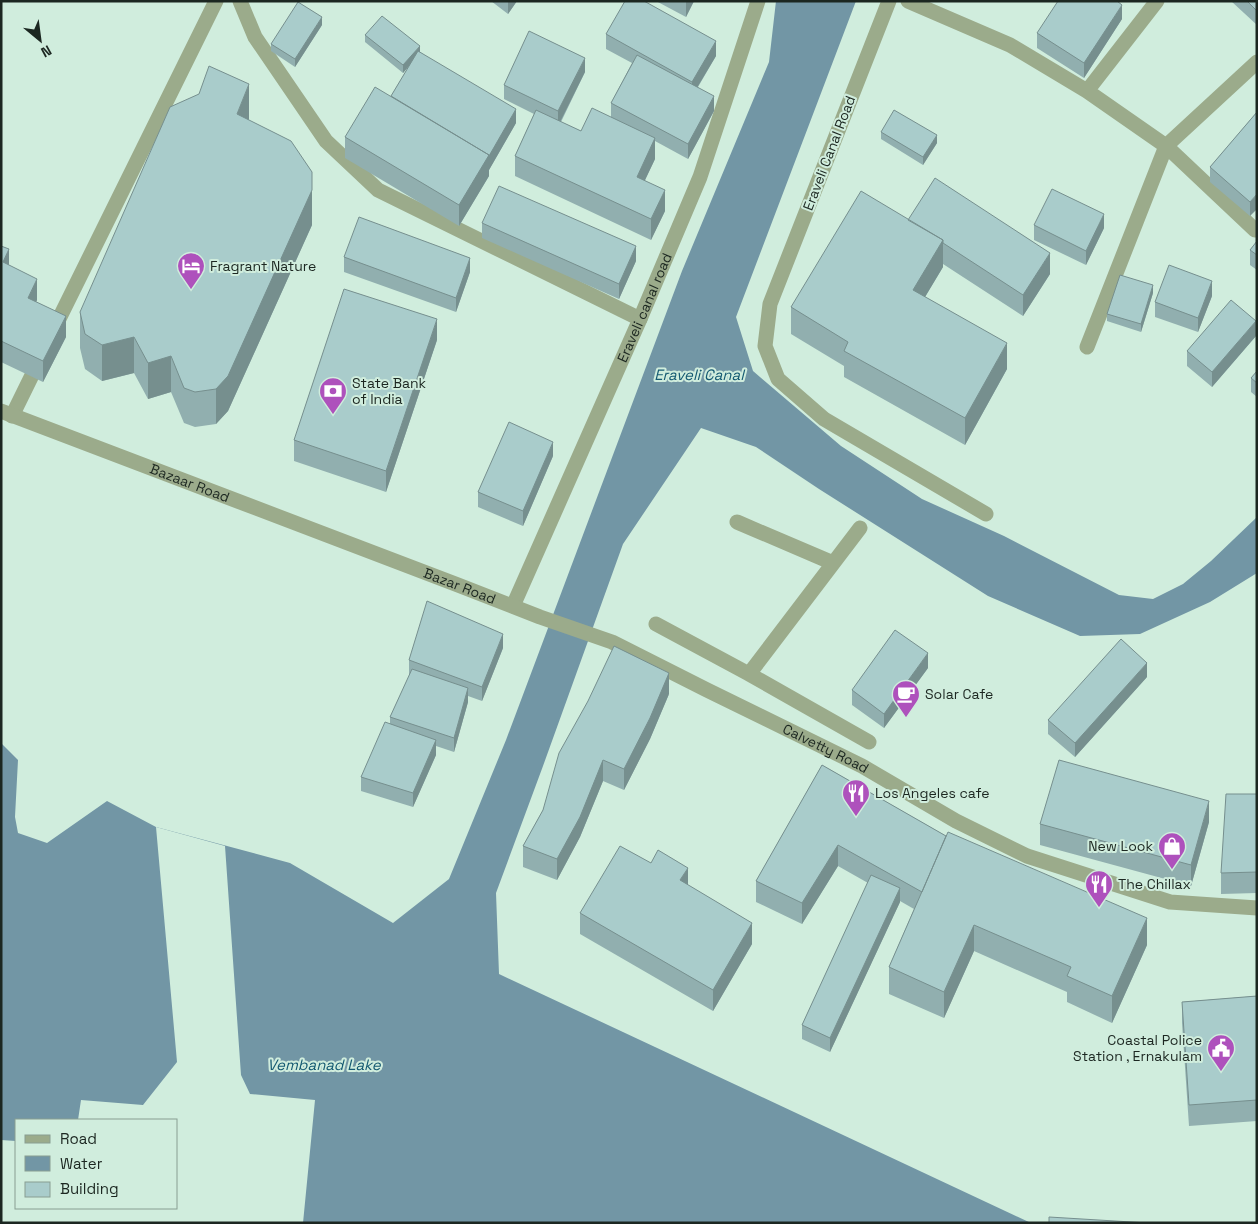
<svg xmlns="http://www.w3.org/2000/svg" width="1258" height="1224" font-family="'Space Grotesk',sans-serif">
<rect width="100%" height="100%" fill="#d0eddd"/>
<path fill="#7296a5" fill-rule="evenodd" d="M776,1H856L736,317L753,371L841,446L922,499L1004,536L1119,595L1153,599L1183,584L1211,561L1257,517V573L1210,602L1140,634L1080,636L988,596L819,489L756,447L701,428L623,544L543,766L496,893L499,974L1031,1223H1V743L18,760L15,817L18,833L47,843L107,801L156,827L290,863L393,923L449,879L506,740L682,271L769,62ZM16,1120H176V1208H16Z"/>
<path fill="#d0eddd" d="M156,827L225,846L241,1075L250,1094L315,1100L303,1223H1V1140L16,1141V1208H176V1120H78L81,1100L143,1105L177,1062Z"/>
<g fill="none" stroke-linecap="round" stroke-linejoin="round">
<path stroke="#9bab8b" stroke-width="15" d="M908,1L1010,45L1087,91L1166,146L1255,230
M1087,91L1157,1
M53,331L216,1
M1087,347L1166,146L1257,62
M12,416L40,359
M737,522L833,563
M860,528L749,674L869,742
M656,624L749,674"/>
<g stroke="#9bab8b" stroke-width="15">
<path d="M240,1L255,37L326,141L378,190L640,319"/>
<path d="M889,1L770,304L765,346L778,379L824,419L986,514"/>
<path id="s1" d="M513,606L640,319L700,177L758,1"/>
</g>
<path stroke="#9bab8b" stroke-width="15" id="s2" d="M1,411L458,585L540,617L612,642L707,690L862,766L956,821L1027,856L1170,902L1257,908"/>
</g>
<path fill="#91afaf" d="M491,1H517L508,14Z
M656,1H694L686,17Z
M1231,1H1257V25Z
M1122,19L1084,78L1037,48V33Z
M322,25L295,67L271,51V44Z
M606,34L716,56L698,87L714,111L688,159L655,141V159L645,180L665,211L651,240L515,176V156L534,114L504,99V85L585,72L561,122L581,131L611,117V103L632,63L606,49Z
M365,35L420,52L516,123L489,170V176L459,226L345,158V137L391,96L409,66L403,73L365,42Z
M1257,112L1250,216L1210,182V167Z
M249,119V120L312,225L228,411L216,424L195,427L184,423L171,392L148,399L134,373L102,381L85,369L80,348V312Z
M881,132L937,143L923,165L881,139Z
M908,220L1050,274L1023,316L943,264V267L925,297L1007,369L965,445L844,377V366L791,334V307Z
M482,223L636,261L619,299L482,238Z
M1034,225L1104,228L1086,265L1034,240Z
M1257,241V270L1250,265V250Z
M1,246L9,265L37,300L36,302L66,337L43,382L1,362Z
M344,257L470,272L456,312L344,272Z
M1153,293L1141,332L1107,321V314Z
M1212,296L1198,332L1155,317V302Z
M1256,336L1212,387L1187,366V351Z
M437,340L386,492L294,461V440Z
M1257,371V397L1251,392V378Z
M553,456L523,526L478,507V492Z
M503,648L482,701L468,696V702L454,752L436,746V755L413,807L361,791V777L390,723V717L410,675H409V660Z
M928,668L884,728L852,705V690Z
M1147,677L1075,757L1048,734V720Z
M669,694L650,739L624,790L603,781L580,837L557,880L523,867V846L543,810Z
M822,765L946,836L1147,945L1112,1023L1067,1002V992L974,951L944,1018L889,994V967L914,909L900,901V902L830,1052L802,1039V1025L868,883L838,866L802,924L756,902V881Z
M1257,794V893L1221,894V873Z
M1209,822L1191,886L1040,845V824Z
M688,885L752,944L713,1011L580,934V913Z
M1257,996V1121L1189,1126L1182,1023V1002Z"/>
<path fill="#768f8e" d="M508,1H517L508,14Z
M686,1H694L686,17Z
M1122,5V19L1084,78V63Z
M322,17V25L295,67V59Z
M716,41V56L692,96V82Z
M420,46V53L403,73V65Z
M585,58V72L558,126V111Z
M249,84V119L237,150V114Z
M714,96V111L688,159V144Z
M516,109V123L489,170V176L459,226V205Z
M937,135V143L923,165V157Z
M655,138V159L637,197V177Z
M312,190V225L228,411L216,424V389Z
M665,190V211L651,240V219Z
M1257,194V209L1250,216V202Z
M1104,214V228L1086,265V251Z
M943,240V267L913,317V290Z
M636,246V261L619,299V284Z
M9,249V270L3,262Z
M1050,253V274L1023,316V295Z
M470,258V272L456,312V298Z
M37,279V300L28,319V298Z
M1212,281V296L1198,332V318Z
M1153,285V293L1141,332V324Z
M66,316V337L43,382V361Z
M437,319V340L386,492V471Z
M1256,321V336L1212,387V372Z
M134,337V373L102,381V345Z
M1007,343V369L965,445V418Z
M171,356V392L148,399V363Z
M553,442V456L523,526V511Z
M503,634V648L482,701V687Z
M928,653V668L884,728V714Z
M1147,663V677L1075,757V743Z
M669,673V694L650,739L624,790V769Z
M468,688V702L454,752V738Z
M436,740V755L413,807V793Z
M603,760V781L580,837L557,880V859Z
M1209,801V822L1191,886V865Z
M838,845V866L802,924V903Z
M688,868V889L680,880Z
M900,888V902L830,1052V1038Z
M1147,918V945L1112,1023V996Z
M752,923V944L713,1011V990Z
M974,925V951L944,1018V992Z"/>
<path fill="#a9cccb" stroke="#768f8e" d="M625,1H644L716,41L692,82L606,34Z
M1058,1H1117L1122,5L1084,63L1037,33Z
M1247,1H1257V11Z
M298,2L322,17L295,59L271,44Z
M382,16L420,46L403,65L365,35Z
M529,31L585,58L558,111L504,85Z
M418,51L516,109L489,156V155L391,96Z
M637,55L714,96L688,144L611,103Z
M209,66L249,84L237,114L291,141L312,172V190L228,376L216,389L195,392L184,388L171,356L148,363L134,337L102,345L85,334L80,312L170,107L199,94Z
M375,87L489,155L459,205L345,137Z
M592,108L655,138L637,177L665,190L651,219L515,156L536,110L581,131Z
M894,110L937,135L923,157L881,132Z
M1257,112V194L1250,202L1210,167Z
M935,178L1050,253L1023,295L943,243V240L908,220Z
M499,186L636,246L619,284L482,223Z
M1052,189L1104,214L1086,251L1034,225Z
M861,191L943,240L913,290L1007,343L965,418L844,351L848,342L791,307Z
M359,217L470,258L456,298L344,257Z
M1257,241V255L1250,250Z
M1,246L9,249L3,262L37,279L28,298L66,316L43,361L1,341Z
M1169,265L1212,281L1198,318L1155,302Z
M1120,275L1153,285L1141,324L1107,314Z
M344,289L437,319L386,471L294,440Z
M1231,300L1256,321L1212,372L1187,351Z
M1257,371V383L1251,378Z
M509,422L553,442L523,511L478,492Z
M427,601L503,634L482,687L409,660Z
M895,630L928,653L884,714L852,690Z
M1121,639L1147,663L1075,743L1048,720Z
M614,646L669,673L650,718L624,769L603,760L580,817L557,859L523,846L543,810L559,753L588,701Z
M412,669L468,688L454,738L390,717Z
M385,722L436,740L413,793L361,777Z
M1059,760L1209,801L1191,865L1040,824Z
M822,765L946,836L922,892L838,845L802,903L756,881Z
M1226,794H1257V872L1221,873Z
M948,832L1147,918L1112,996L1067,976L1071,967L974,925L944,992L889,967Z
M620,846L651,863L658,850L688,868L680,880L752,923L713,990L580,913Z
M871,875L900,888L830,1038L802,1025Z
M1257,996V1100L1189,1105L1182,1002Z
M1049,1217L1148,1223H1049Z"/>
<defs>
<g id="hotel-pin" transform="scale(1.4375)"><path d="M0 17L-7.5 6A9.5 9.5 0 1 1 7.5 6Z" fill="#ae51bc" stroke="#d0eddd"/><path d="M-6-4.5h1.5V1H6V5H4.5V3h-9V5H-6ZM-4 0a1.8 1.8 0 1 1 3.6 0ZM.5 0V-2.5h3Q6-2.5 6 0Z" fill="#fff"/></g>
<g id="bank-pin" transform="scale(1.4375)"><path d="M0 17L-7.5 6A9.5 9.5 0 1 1 7.5 6Z" fill="#ae51bc" stroke="#d0eddd"/><path d="M-6-4H6V4H-6ZM0-2.3a2.3 2.3 0 1 0 0 4.6a2.3 2.3 0 1 0 0-4.6Z" fill="#fff"/></g>
<g id="cafe-pin" transform="scale(1.4375)"><path d="M0 17L-7.5 6A9.5 9.5 0 1 1 7.5 6Z" fill="#ae51bc" stroke="#d0eddd"/><path d="M-5.5-4.5H6V0H3Q3 3.5 0 3.5H-2.5Q-5.5 3.5-5.5 0ZM3-3.2v2h1.7v-2ZM-6 4.5H4V6H-6Z" fill="#fff"/></g>
<g id="restaurant-pin" transform="scale(1.4375)"><path d="M0 17L-7.5 6A9.5 9.5 0 1 1 7.5 6Z" fill="#ae51bc" stroke="#d0eddd"/><path d="M-5-6h1v4h1v-4h1v4h1v-4h1v5L-1.5 .5V6h-2V.5L-5-1ZM5-6V6H3V1.5H1.5Q1.5-4 5-6Z" fill="#fff"/></g>
<g id="shop-pin" transform="scale(1.4375)"><path d="M0 17L-7.5 6A9.5 9.5 0 1 1 7.5 6Z" fill="#ae51bc" stroke="#d0eddd"/><path d="M-5-2.5h2.3a2.7 3.5 0 0 1 5.4 0H5L5.5 6h-11ZM-1.5-2.5h3a1.5 2.3 0 0 0-3 0Z" fill="#fff"/></g>
<g id="civic-pin" transform="scale(1.4375)"><path d="M0 17L-7.5 6A9.5 9.5 0 1 1 7.5 6Z" fill="#ae51bc" stroke="#d0eddd"/><path d="M-.6-6.5H3V-4.5H.6V-3L4-1V1h2V6H-6V1h2V-1L-.6-3ZM-1.2 2.5V6h2.4V2.5Z" fill="#fff"/></g>
</defs>
<g fill-rule="evenodd">
<use href="#hotel-pin" x="191" y="266"/>
<use href="#bank-pin" x="333" y="391"/>
<use href="#cafe-pin" x="906" y="694"/>
<use href="#restaurant-pin" x="856" y="793"/>
<use href="#shop-pin" x="1172" y="846"/>
<use href="#restaurant-pin" x="1099" y="884"/>
<use href="#civic-pin" x="1221" y="1048"/>
</g>
<g text-anchor="middle" stroke-width="4" stroke-linejoin="round" paint-order="stroke">
<g font-size="14" fill="#1c2721" stroke="#d0eddd">
<text transform="translate(829 153) rotate(-69)" y="5">Eraveli Canal Road</text>
<text dy="5" stroke="none"><textPath href="#s1" startOffset="326">Eraveli canal road</textPath></text>
<text dy="5" stroke="none"><textPath href="#s2" startOffset="202">Bazaar Road</textPath></text>
<text dy="5" stroke="none"><textPath href="#s2" startOffset="491">Bazar Road</textPath></text>
<text dy="5" stroke="none"><textPath href="#s2" startOffset="892">Calvetty Road</textPath></text>
</g>
<g font-size="14" fill="#1c2721" stroke="#d0eddd" text-anchor="start">
<text x="210" y="271">Fragrant Nature</text>
<text x="352" y="388">State Bank<tspan x="352" dy="16">of India</tspan></text>
<text x="925" y="699">Solar Cafe</text>
<text x="875" y="798">Los Angeles cafe</text>
<text x="1153" y="851" text-anchor="end">New Look</text>
<text x="1118" y="889">The Chillax</text>
<text x="1202" y="1045" text-anchor="end">Coastal Police<tspan x="1202" dy="16">Station , Ernakulam</tspan></text>
</g>
<g font-size="15" font-style="italic" fill="#155a72" stroke="#d0eddd">
<text x="699" y="380">Eraveli Canal</text>
<text x="324" y="1070">Vembanad Lake</text>
</g>
</g>
<rect width="1258" height="1224" fill="none" stroke="#1c2721" stroke-width="5"/>
<rect x="15" y="1119" width="162" height="90" fill="#d0eddd" stroke="#889e92"/>
<rect x="25" y="1135" width="25" height="8" fill="#9bab8b" stroke="#889e92"/>
<text x="60" y="1144" font-size="15" fill="#1c2721">Road</text>
<rect x="25" y="1156" width="25" height="15" fill="#7296a5" stroke="#889e92"/>
<text x="60" y="1169" font-size="15" fill="#1c2721">Water</text>
<rect x="25" y="1182" width="25" height="15" fill="#a9cccb" stroke="#889e92"/>
<text x="60" y="1194" font-size="15" fill="#1c2721">Building</text>
<g transform="translate(40 40) rotate(151)" stroke="#d0eddd" stroke-width="4" paint-order="stroke">
<path d="M0-4L9 19L0 12L-9 19Z" fill="#1c2721"/>
<text y="-8" font-size="14" font-weight="bold" text-anchor="middle" fill="#1c2721">N</text>
</g>
</svg>
